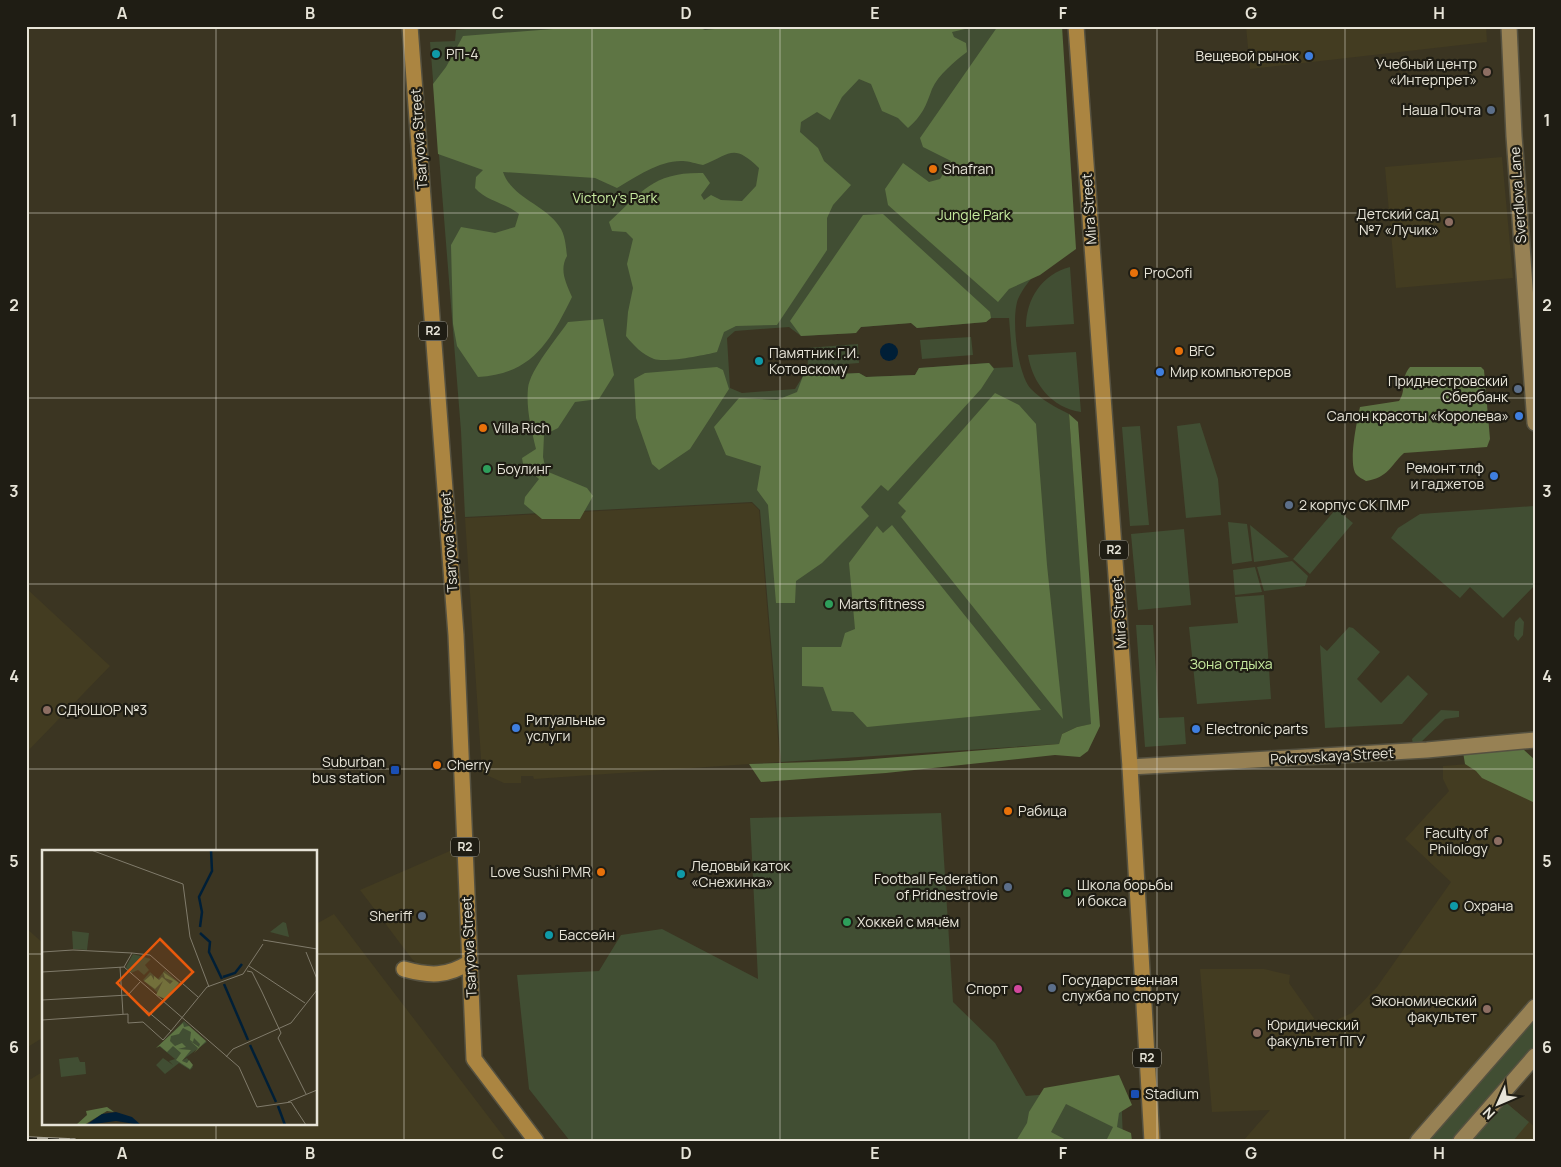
<svg xmlns="http://www.w3.org/2000/svg" width="1561" height="1167" font-family="Manrope,sans-serif">
<rect width="100%" height="100%" fill="#3b3522"/>
<path fill="#433c21" d="M1246,26H1486L1487,42L1250,69Z
M1502,157L1513,278L1396,288L1385,167Z
M752,503L759,510L780,762L534,779L533,776H521V783H504L482,773L465,518Z
M26,588L110,666L26,753Z
M1535,759V1007L1418,1141H1243L1270,1110L1212,1112L1200,969H1264L1290,975L1289,983L1320,1027L1352,1013L1377,987L1451,882L1405,839L1449,791L1443,779V766Z
M459,847L464,960L456,967L422,968L412,959L360,890Z
M334,914L507,1141H26V1082L44,1071V1123H316V924Z
M26,928L44,944V1037L26,1048Z
M1504,1101L1535,1127V1141H1469Z"/>
<path fill="#414e33" fill-rule="evenodd" d="M494,26H1042L1038,270C1031,279 1023,288 1018,299C1011,318 1017,373 1031,389C1042,400 1055,407 1069,414L1092,724L1077,727L1062,734L1059,744L781,762L760,510L752,502L465,517L461,431L430,42L455,41L456,30ZM991,318H1009L1013,367L994,368L989,363L919,368L915,375L866,377L859,373L803,376L795,389L742,393L730,388L727,338L735,331L789,327L801,336L856,333L861,327L911,323L917,328L986,322Z
M1070,267L1074,324L1026,327C1026,299 1042,274 1070,267Z
M971,337L973,355L922,359L920,340Z
M858,344L859,363L808,367L807,348Z
M1076,352L1081,412C1051,408 1032,382 1028,355Z
M1200,423L1218,479L1221,515L1186,518L1177,426Z
M1140,426L1149,525L1130,526L1122,427Z
M1534,506L1535,585L1503,618L1470,587L1460,598L1391,538L1398,528L1420,514Z
M1336,509L1353,523L1310,574L1293,559Z
M1228,522L1247,524L1252,561L1232,564Z
M1250,525L1289,557L1254,562Z
M1184,529L1191,605L1138,610L1131,534Z
M1292,561L1308,576L1305,586L1264,591L1257,567Z
M1255,567L1262,592L1235,595L1233,570Z
M1264,595L1271,699L1197,704L1189,627L1238,623L1235,597Z
M1520,617L1524,622L1523,635L1518,641L1514,636L1515,622Z
M1136,625H1153L1159,718L1184,717L1186,744L1145,747Z
M1349,627L1353,628L1380,652L1357,679L1381,703L1408,675L1428,694L1402,724L1325,728L1320,645L1327,651Z
M1441,710L1459,711V717L1445,719L1419,744H1413L1412,739Z
M941,813L953,1002L995,1043L1026,1096L1121,1088L1123,1141H570L529,1089L517,975L599,971L621,935L662,929L758,979L750,818Z
M1535,1013V1049L1455,1141H1423Z
M1504,1101L1529,1122L1513,1141H1469Z"/>
<path fill="#5e7544" d="M592,26H695L705,30L743,26H978L952,32L954,37L966,43L967,52C955,61 938,75 932,89C926,106 922,116 908,128L898,118L882,111L871,84L859,79L842,97L830,120L817,112L801,122L800,132L818,148L824,161L851,185L833,205L827,218V250L777,325L736,326L724,332L717,352C705,355 666,363 654,359C642,354 634,346 626,336L628,312L633,288L627,264L633,239L626,232L612,231L609,222C643,191 653,172 703,173L710,183L701,195L704,200L711,195L721,200L742,201L756,186L759,168C733,143 731,154 703,165C697,164 689,161 683,161C660,160 636,177 617,188L595,178L503,172C512,198 544,204 559,226C565,233 566,247 567,256C559,270 566,283 572,297C550,341 533,374 478,377L457,346L453,324L451,245L461,227L495,233L515,227L519,214C506,203 486,201 475,188L476,177L483,170L438,154L433,84L446,67L463,36Z
M998,26H1062L1076,249L1040,275L1009,289L998,302L888,205L885,189L903,163L929,182L940,179L951,161L923,147L920,138Z
M883,214L990,312L991,318L986,322L917,328L911,323L861,327L856,333L801,336L790,321L863,215Z
M603,319L614,375L599,399L575,402L558,428L544,435L543,457L546,471L587,488L593,496L580,519H542L524,504L525,497L539,479L523,464L522,458L536,449C531,429 526,408 528,388C530,370 557,338 568,322Z
M989,363L994,369L981,389L888,491L881,485L861,507L869,516L822,563L796,581L795,603H776L768,505L757,490L761,466L726,455L714,427L739,398L777,400L797,392L803,376L859,373L866,377L915,375L919,368Z
M717,367L723,370L729,389L690,449L659,470L652,464L636,418L634,379L645,373Z
M1410,367H1481L1484,370L1490,439L1487,447L1404,453C1389,467 1389,477 1366,481C1363,479 1358,477 1356,474C1348,463 1357,421 1360,407L1399,401C1407,390 1400,378 1410,367Z
M995,393L1019,405L1036,424L1047,565L1063,719L901,517L906,511L898,503Z
M1069,414L1078,422L1100,726L1088,751L1080,757L1055,755L886,773L761,782L749,764L848,761L1059,744L1062,734L1077,727L1091,724Z
M892,525L1041,710L867,727L853,712L832,711L823,687L802,686V647H841L845,633L855,629L849,563L877,526L883,533Z
M1513,748L1523,749L1535,760V803L1482,778L1476,771L1465,764L1463,752Z
M1119,1075L1132,1105L1119,1113L1117,1127L1131,1133L1132,1141H1106L1113,1127L1066,1104L1051,1132L1068,1141H1034L1030,1139L1029,1141H1016L1027,1123L1029,1112L1044,1088Z"/>
<path fill="#001f37" d="M880 352a9 9 0 1 1 18 0a9 9 0 1 1-18 0Z"/>
<g fill="none" stroke-linecap="round" stroke-linejoin="round">
<g stroke="#555140" stroke-width="18">
<path id="secondary" d="M1509,26L1514,136L1535,423
M1130,767L1427,750L1535,740
M1418,1141L1535,1007
M1461,1141L1535,1056"/>
</g>
<g stroke="#555140" stroke-width="18">
<path id="primary" d="M410,26L456,635L474,1059L536,1141
M1076,26L1130,767L1152,1141
M404,969C429,976 447,977 470,962"/>
</g>
<use href="#secondary" stroke="#978154" stroke-width="15"/>
<use href="#primary" stroke="#ab8541" stroke-width="15"/>
<g stroke="#ada99b" stroke-width="5.5">
<path id="rail" d="M26,1139L74,1141"/>
</g>
<use href="#rail" stroke="#1f1d14" stroke-width="4" stroke-dasharray="11" stroke-linecap="butt"/>
</g>
<path fill="none" stroke="#e7e4d8" stroke-width="1" stroke-opacity="0.55" d="M216,26V851M404,26V1141M592,26V1141M780,26V1141M969,26V1141M1157,26V1141M1345,26V1141M26,213H1535M26,398H1535M26,584H1535M26,769H1535M26,954H44M316,954H1535M216,1123V1141"/>
<g fill="#0f9aa8" stroke="#1f1d14" stroke-width="2">
<circle cx="436" cy="54" r="5"/>
<circle cx="759" cy="361" r="5"/>
<circle cx="681" cy="874" r="5"/>
<circle cx="1454" cy="906" r="5"/>
<circle cx="549" cy="935" r="5"/>
</g>
<g fill="#3f7fe0" stroke="#1f1d14" stroke-width="2">
<circle cx="1309" cy="56" r="5"/>
<circle cx="1160" cy="372" r="5"/>
<circle cx="1519" cy="416" r="5"/>
<circle cx="1494" cy="476" r="5"/>
<circle cx="516" cy="728" r="5"/>
<circle cx="1196" cy="729" r="5"/>
</g>
<g fill="#8d6e63" stroke="#1f1d14" stroke-width="2">
<circle cx="1487" cy="72" r="5"/>
<circle cx="1449" cy="222" r="5"/>
<circle cx="47" cy="710" r="5"/>
<circle cx="1498" cy="841" r="5"/>
<circle cx="1487" cy="1009" r="5"/>
<circle cx="1257" cy="1033" r="5"/>
</g>
<g fill="#5c6f8a" stroke="#1f1d14" stroke-width="2">
<circle cx="1491" cy="110" r="5"/>
<circle cx="1518" cy="389" r="5"/>
<circle cx="1289" cy="505" r="5"/>
<circle cx="1008" cy="887" r="5"/>
<circle cx="422" cy="916" r="5"/>
<circle cx="1052" cy="988" r="5"/>
</g>
<g fill="#e8710a" stroke="#1f1d14" stroke-width="2">
<circle cx="933" cy="169" r="5"/>
<circle cx="1134" cy="273" r="5"/>
<circle cx="1179" cy="351" r="5"/>
<circle cx="483" cy="428" r="5"/>
<circle cx="437" cy="765" r="5"/>
<circle cx="1008" cy="811" r="5"/>
<circle cx="601" cy="872" r="5"/>
</g>
<g fill="#2e9e5b" stroke="#1f1d14" stroke-width="2">
<circle cx="487" cy="469" r="5"/>
<circle cx="829" cy="604" r="5"/>
<circle cx="1067" cy="893" r="5"/>
<circle cx="847" cy="922" r="5"/>
</g>
<g fill="#1a4fb4" stroke="#1f1d14" stroke-width="2">
<rect x="390" y="765" width="10" height="10" rx="2.5"/>
<rect x="1130" y="1089" width="10" height="10" rx="2.5"/>
</g>
<circle fill="#d1479c" stroke="#1f1d14" stroke-width="2" cx="1018" cy="989" r="5"/>
<g text-anchor="middle" stroke-width="4.5" stroke-linejoin="round" paint-order="stroke">
<g fill="#1f1d14" stroke="#aba89d" stroke-width="1">
<rect x="419" y="321.5" width="28" height="19" rx="4"/>
<rect x="1100" y="540.5" width="28" height="19" rx="4"/>
<rect x="451" y="837.5" width="28" height="19" rx="4"/>
<rect x="1133" y="1048.5" width="28" height="19" rx="4"/>
</g>
<g font-size="12" font-weight="bold" fill="#e7e4d8">
<text x="433" y="335">R2</text>
<text x="1114" y="554">R2</text>
<text x="465" y="851">R2</text>
<text x="1147" y="1062">R2</text>
</g>
<g font-size="14" fill="#e7e4d8" stroke="#1f1d14" text-anchor="start">
<text x="446" y="59">РП-4</text>
<text x="1299" y="61" text-anchor="end">Вещевой рынок</text>
<text x="1477" y="69" text-anchor="end">Учебный центр<tspan x="1477" dy="16">«Интерпрет»</tspan></text>
<text x="1481" y="115" text-anchor="end">Наша Почта</text>
<text x="943" y="174">Shafran</text>
<text x="1439" y="219" text-anchor="end">Детский сад<tspan x="1439" dy="16">№7 «Лучик»</tspan></text>
<text x="1144" y="278">ProCofi</text>
<text x="1189" y="356">BFC</text>
<text x="769" y="358">Памятник Г.И.<tspan x="769" dy="16">Котовскому</tspan></text>
<text x="1170" y="377">Мир компьютеров</text>
<text x="1508" y="386" text-anchor="end">Приднестровский<tspan x="1508" dy="16">Сбербанк</tspan></text>
<text x="1509" y="421" text-anchor="end">Салон красоты «Королева»</text>
<text x="493" y="433">Villa Rich</text>
<text x="1484" y="473" text-anchor="end">Ремонт тлф<tspan x="1484" dy="16">и гаджетов</tspan></text>
<text x="497" y="474">Боулинг</text>
<text x="1299" y="510">2 корпус СК ПМР</text>
<text x="839" y="609">Marts fitness</text>
<text x="57" y="715">СДЮШОР №3</text>
<text x="526" y="725">Ритуальные<tspan x="526" dy="16">услуги</tspan></text>
<text x="1206" y="734">Electronic parts</text>
<text x="385" y="767" text-anchor="end">Suburban<tspan x="385" dy="16">bus station</tspan></text>
<text x="447" y="770">Cherry</text>
<text x="1018" y="816">Рабица</text>
<text x="1488" y="838" text-anchor="end">Faculty of<tspan x="1488" dy="16">Philology</tspan></text>
<text x="691" y="871">Ледовый каток<tspan x="691" dy="16">«Снежинка»</tspan></text>
<text x="591" y="877" text-anchor="end">Love Sushi PMR</text>
<text x="998" y="884" text-anchor="end">Football Federation<tspan x="998" dy="16">of Pridnestrovie</tspan></text>
<text x="1077" y="890">Школа борьбы<tspan x="1077" dy="16">и бокса</tspan></text>
<text x="1464" y="911">Охрана</text>
<text x="412" y="921" text-anchor="end">Sheriff</text>
<text x="857" y="927">Хоккей с мячём</text>
<text x="559" y="940">Бассейн</text>
<text x="1062" y="985">Государственная<tspan x="1062" dy="16">служба по спорту</tspan></text>
<text x="1008" y="994" text-anchor="end">Спорт</text>
<text x="1477" y="1006" text-anchor="end">Экономический<tspan x="1477" dy="16">факультет</tspan></text>
<text x="1267" y="1030">Юридический<tspan x="1267" dy="16">факультет ПГУ</tspan></text>
<text x="1145" y="1099">Stadium</text>
</g>
<g font-size="14" fill="#e7e4d8" stroke="#1f1d14">
<text transform="translate(419 139) rotate(-94)" y="5">Tsaryova Street</text>
<text transform="translate(1518 195) rotate(-94)" y="5">Sverdlova Lane</text>
<text transform="translate(1089 209) rotate(-94)" y="5">Mira Street</text>
<text transform="translate(449 542) rotate(-94)" y="5">Tsaryova Street</text>
<text transform="translate(1119 613) rotate(-94)" y="5">Mira Street</text>
<text transform="translate(1332 756) rotate(-3)" y="5">Pokrovskaya Street</text>
<text transform="translate(469 947) rotate(-93)" y="5">Tsaryova Street</text>
</g>
<g font-size="14" fill="#c7eb9f" stroke="#1f1d14">
<text x="615" y="203">Victory's Park</text>
<text x="974" y="220">Jungle Park</text>
<text x="1231" y="669">Зона отдыха</text>
</g>
</g>
<g transform="translate(42 850)">
<rect width="275" height="275" fill="#3b3522"/>
<path d="M241,72L244,73L247,87L228,82ZM30,81L47,83L45,100L31,99ZM91,104L109,109L103,115L107,120L102,125L96,120L89,123L84,117ZM123,120L137,133L124,150L101,130L108,122L116,129ZM142,171L165,192L139,211L145,208L151,217L148,220L137,213L123,224L114,215L121,208L131,215L127,211L133,209L117,196ZM36,207L38,212H43L44,224L19,227L17,209Z" fill="#414e33"/>
<path d="M121,122L137,133L123,149L114,145L121,131L113,139L102,131L109,125L112,130V126L117,130L120,127L128,134L131,131L123,128ZM141,173L142,177L147,176L164,191L152,203L156,198L148,191L157,197L158,194L152,188L151,192L148,190L149,182L141,178L137,184L129,186L128,191L133,196L140,193L144,197L136,199L149,200L140,211L145,213L147,210L151,215L148,219L134,210L139,203L131,196L125,202L118,196L114,198ZM65,257L72,262L65,261L42,275H34L45,265L44,261Z" fill="#5e7544"/>
<path d="M74,262L90,267L99,275L74,271L44,275L60,264Z" fill="#001f37"/>
<path fill="none" stroke="#001f37" stroke-width="2.5" d="M158,77L160,62L157,47L170,21L169,0M158,83L168,92L167,102L180,129M181,127L193,123L200,114M182,134L206,190M208,195L234,252M236,256L243,275"/>
<path fill="none" stroke="#807b6b" stroke-width="1" d="M49,0L141,34L148,87L167,137M221,90L275,99M0,102L31,100L90,103M264,102L275,129M207,116L263,153M78,117L81,164M82,117L197,217L215,257L249,252L264,275M82,117L90,103L108,105L156,147M205,121L210,122L220,142L239,183L236,188L264,244M0,122L82,117M86,145L98,132M0,150L86,145L129,181L165,137L201,124L221,94M0,170L86,164V173L101,172L121,190L129,181M184,207L191,199L249,173L275,140M246,252L275,240"/>
<path fill="#e8590c" fill-opacity="0.15" stroke="#e8590c" stroke-width="2.5" d="M118,89L151,122L107,165L75,133Z"/>
<rect width="275" height="275" fill="none" stroke="#e7e4d8" stroke-width="2.5"/>
</g>
<rect width="1561" height="1167" fill="none" stroke="#1f1d14" stroke-width="55"/>
<g transform="translate(1498 1104) rotate(225)" stroke="#1f1d14" stroke-width="4" paint-order="stroke">
<path d="M0-4L9 19L0 12L-9 19Z" fill="#e7e4d8"/>
<text y="-8" font-size="14" font-weight="bold" text-anchor="middle" fill="#e7e4d8">N</text>
</g>
<rect x="28" y="28" width="1506" height="1112" fill="none" stroke="#e7e4d8" stroke-width="2"/>
<g font-size="16" text-anchor="middle" font-weight="bold" fill="#e7e4d8">
<text x="122" y="19">A</text>
<text x="310" y="19">B</text>
<text x="498" y="19">C</text>
<text x="686" y="19">D</text>
<text x="875" y="19">E</text>
<text x="1063" y="19">F</text>
<text x="1251" y="19">G</text>
<text x="1439" y="19">H</text>
<text x="14" y="126">1</text>
<text x="1547" y="126">1</text>
<text x="14" y="311">2</text>
<text x="1547" y="311">2</text>
<text x="14" y="497">3</text>
<text x="1547" y="497">3</text>
<text x="14" y="682">4</text>
<text x="1547" y="682">4</text>
<text x="14" y="867">5</text>
<text x="1547" y="867">5</text>
<text x="14" y="1053">6</text>
<text x="1547" y="1053">6</text>
<text x="122" y="1159">A</text>
<text x="310" y="1159">B</text>
<text x="498" y="1159">C</text>
<text x="686" y="1159">D</text>
<text x="875" y="1159">E</text>
<text x="1063" y="1159">F</text>
<text x="1251" y="1159">G</text>
<text x="1439" y="1159">H</text>
</g>
</svg>
